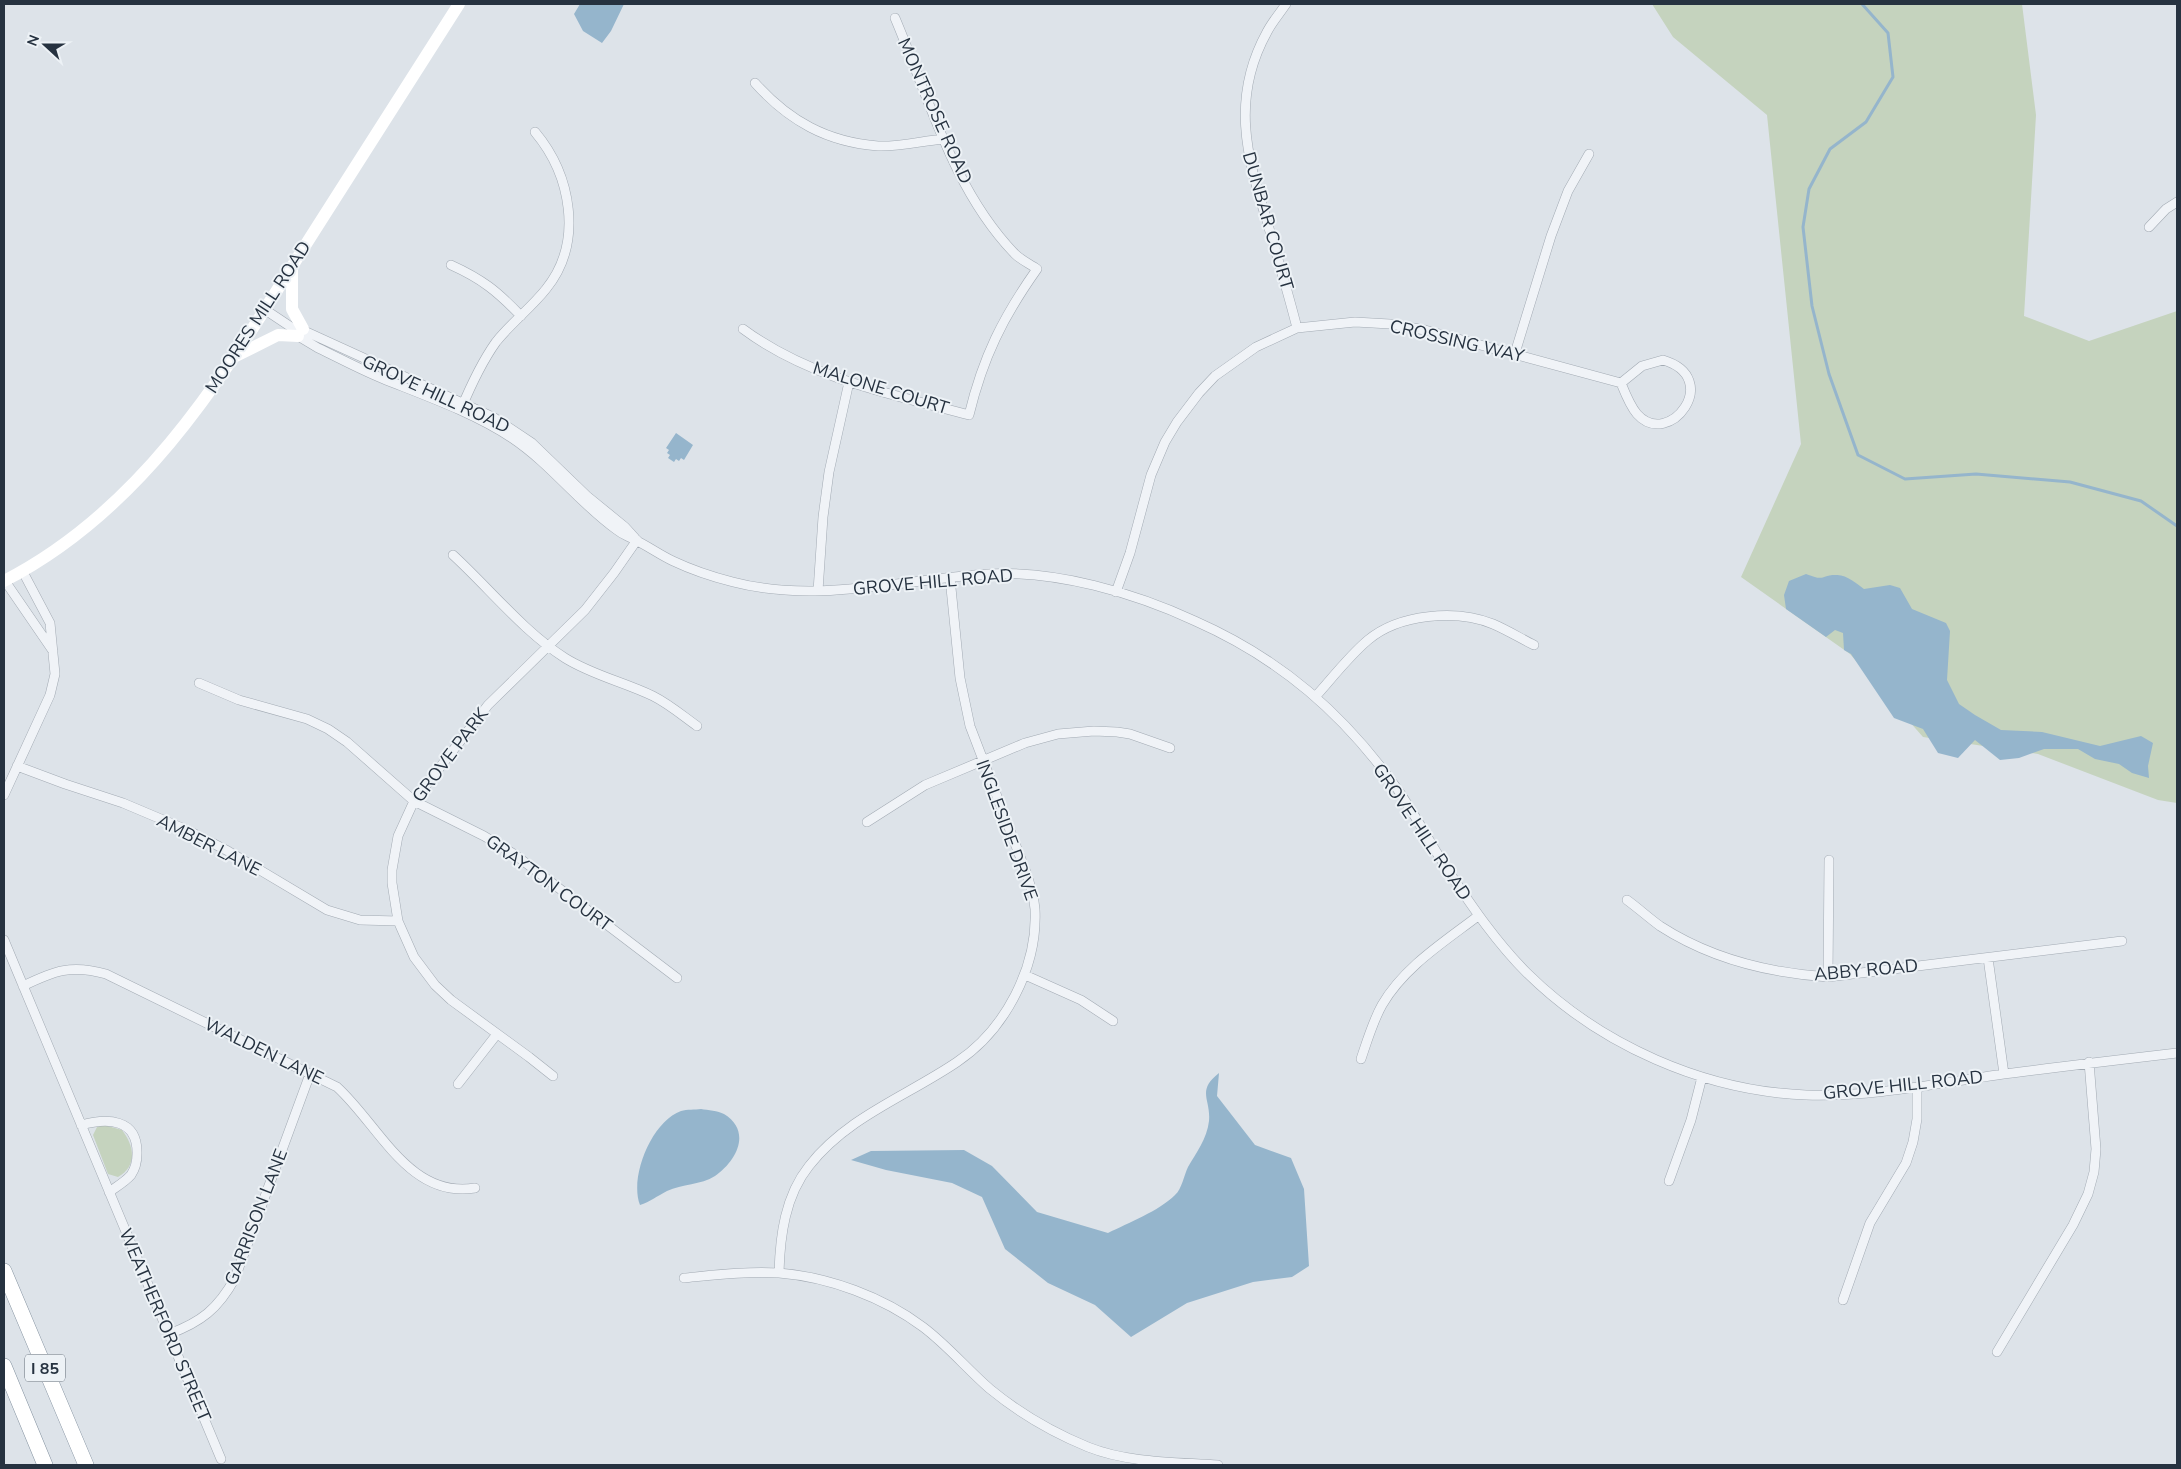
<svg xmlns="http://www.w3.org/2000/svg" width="2181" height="1469" font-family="'Nunito Sans',sans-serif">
<rect width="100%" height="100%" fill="#dde3e9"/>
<path fill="#c5d3be" d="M1652,4H2022L2036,115L2024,316L2089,341L2177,311V803L2158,800L2038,754L1923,737L1850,654L1741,577L1801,444L1767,115L1673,37Z
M104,1125L122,1130C134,1145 138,1166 118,1177L108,1174L93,1135L97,1127Z"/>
<path fill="#95b5cc" d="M580,4H624L611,31L602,43L583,31L574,14Z
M676,433L693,445L684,460L681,458L679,461L676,459L674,462L668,458L670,455L667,453L669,450L666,448Z
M1806,574C1827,582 1819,575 1836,575C1846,574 1857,584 1864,589L1890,585L1900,588L1912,609L1946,623L1950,631L1947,680L1959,704L1975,715L2001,730L2042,732L2100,746L2141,736L2153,743L2148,766L2149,778L2132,773L2119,764L2095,759L2078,749H2044L2019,758L2000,760L1975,740L1958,758L1938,753L1923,729L1894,718L1851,654L1844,650L1843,633L1835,630L1826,637L1786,609L1784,595L1789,581Z
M1219,1073L1217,1096L1255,1145L1291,1158L1304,1189L1309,1266L1292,1277L1253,1282L1187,1303L1131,1337L1095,1305L1048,1283L1005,1249L982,1197L952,1183L886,1170L851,1160L871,1151L964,1150L992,1166L1037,1212L1108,1233C1128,1223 1159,1211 1175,1195C1182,1189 1184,1175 1188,1167C1196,1153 1207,1139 1209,1121C1211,1099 1196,1091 1219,1073Z
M701,1109C708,1110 718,1111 724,1114C752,1131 737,1161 715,1176C701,1185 682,1184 667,1191C657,1196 650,1202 640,1205C629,1177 652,1121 681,1111C687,1109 695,1110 701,1109Z"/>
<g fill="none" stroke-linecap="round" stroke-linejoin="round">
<path stroke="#95b5cc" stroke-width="3" d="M1862,4L1888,33L1893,77L1866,122L1830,149L1809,189L1803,227L1812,306L1829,374L1858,455L1905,479L1976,474L2070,482L2141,501L2177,526"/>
<g stroke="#a2aab3" stroke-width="10">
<path id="street" d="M1286,4C1280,13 1272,22 1267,32C1231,97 1246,155 1267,221C1277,257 1288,292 1297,328
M755,83C789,121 827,142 878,146C899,147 922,141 943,139
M2149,227L2166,209L2177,202
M451,265C482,279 497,291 521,316
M264,309L291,327L298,336L318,348C341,359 363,371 386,380C429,397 474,413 512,438C551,464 579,503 617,530C623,535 628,536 635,540C648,546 660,555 673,561C692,570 713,577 733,582C817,604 904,579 988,574C1056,570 1135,593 1195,621C1281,659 1344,714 1398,790C1416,816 1431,845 1449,872C1473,908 1497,943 1527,973C1600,1045 1704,1091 1806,1095C1870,1097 1934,1084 1997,1075C2057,1067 2117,1060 2177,1053
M298,328L493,417L532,443L587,496L625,527L635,538
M743,329C809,378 891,394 969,415C983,357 1003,317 1037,269C1030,264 1021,260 1015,254C953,190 929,98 895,18
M1515,353L1551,236L1568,191L1589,154
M1663,360C1724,378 1669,450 1637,414C1630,406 1625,393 1621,383L1642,366Z
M461,409C471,385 481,363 496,342C511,323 531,308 546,289C584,242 571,175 535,132
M453,555C490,589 523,631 565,658C592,675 624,682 653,696C669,704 683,716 697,726
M5,581L53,651
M818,591L823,517L829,472L849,382
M1116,592L1130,553L1151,475L1165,442L1177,422L1199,393L1215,376L1256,347L1297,328L1355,322L1390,324L1425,330L1621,383
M199,683L239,700L307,719L328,729L347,742L414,801L484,836L514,854L677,978
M1316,696C1333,677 1349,656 1368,640C1399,614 1456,609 1493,624C1507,630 1520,638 1534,645
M17,766L65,784L123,803L187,830L228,851L327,910L360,920L398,921
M4,795L50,695L55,674L50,623L23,572
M867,822L925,785L1025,743L1058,734L1094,731L1117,732L1130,734L1170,748
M1627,900C1638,908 1649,918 1660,926C1711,959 1768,973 1828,977L2122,941
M4,940L221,1459
M1988,958L2004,1074
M1025,975L1081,1000L1113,1021
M1828,977L1829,860
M23,986C54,971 71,964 106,974L337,1087C379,1125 409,1199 475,1188
M1361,1059C1367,1041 1373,1021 1382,1005C1404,967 1444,942 1478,916
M553,1076L529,1057L451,1000L435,985L414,957L398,921L392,883V870L398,836L414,801L488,705L585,610L614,573L637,540
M458,1084L497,1034
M81,1125C107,1118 138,1118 137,1154C137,1161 135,1169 131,1175C125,1182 116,1187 109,1192
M1669,1181L1691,1120L1702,1077
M779,1273C780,1236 785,1196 809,1166C847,1117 907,1096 957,1062C1005,1030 1038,967 1035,909C1034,897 1030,884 1026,872L970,726L960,678L950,578
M684,1278C715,1275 748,1271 779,1273C829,1277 883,1297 923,1327C947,1345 967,1369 990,1389C1018,1412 1054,1433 1088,1447C1128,1463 1175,1462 1218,1465
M1843,1300L1870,1223L1906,1163L1913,1142L1917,1119V1087
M169,1334C201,1322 218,1309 235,1278L310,1074
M1997,1352L2073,1225L2088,1194L2094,1172L2096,1149L2089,1062"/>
</g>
<g stroke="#8492a0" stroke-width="16">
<path id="highway" d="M4,1271L86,1465
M4,1366L45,1465"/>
</g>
<use href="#street" stroke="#f0f3f7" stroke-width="9"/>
<path stroke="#fff" stroke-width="12" d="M292,267V309L303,329
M234,357L278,335L298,336
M4,581C150,506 230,364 315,230C363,154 412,79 459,4"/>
<use href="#highway" stroke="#fff" stroke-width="15"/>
</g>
<g text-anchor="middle" stroke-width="4" stroke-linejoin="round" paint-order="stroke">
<rect fill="#edf2f6" stroke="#626c77" stroke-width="1" x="25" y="1354.5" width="40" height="27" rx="4"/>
<g font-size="16" font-weight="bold" fill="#263240">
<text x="45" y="1374">I 85</text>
</g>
<g font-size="18" fill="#263240" stroke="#edf2f6">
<text transform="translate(935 111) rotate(66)" y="6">MONTROSE ROAD</text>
<text transform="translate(1268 221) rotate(74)" y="6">DUNBAR COURT</text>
<text transform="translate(258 317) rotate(-57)" y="6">MOORES MILL ROAD</text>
<text transform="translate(1457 341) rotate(13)" y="6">CROSSING WAY</text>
<text transform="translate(881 388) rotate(17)" y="6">MALONE COURT</text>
<text transform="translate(436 394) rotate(25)" y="6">GROVE HILL ROAD</text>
<text transform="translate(933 582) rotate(-5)" y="6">GROVE HILL ROAD</text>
<text transform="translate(450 755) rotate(-53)" y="6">GROVE PARK</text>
<text transform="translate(1007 830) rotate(70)" y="6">INGLESIDE DRIVE</text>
<text transform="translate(1422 832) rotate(56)" y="6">GROVE HILL ROAD</text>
<text transform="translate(209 845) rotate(27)" y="6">AMBER LANE</text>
<text transform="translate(549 883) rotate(36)" y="6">GRAYTON COURT</text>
<text transform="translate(1866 970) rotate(-5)" y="6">ABBY ROAD</text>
<text transform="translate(264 1051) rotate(26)" y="6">WALDEN LANE</text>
<text transform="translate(1903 1085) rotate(-6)" y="6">GROVE HILL ROAD</text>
<text transform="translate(256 1217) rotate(-69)" y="6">GARRISON LANE</text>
<text transform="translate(165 1325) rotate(67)" y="6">WEATHERFORD STREET</text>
</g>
</g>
<rect width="2181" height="1469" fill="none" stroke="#263240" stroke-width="10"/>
<g transform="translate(45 45) rotate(291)" stroke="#edf2f6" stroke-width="4" paint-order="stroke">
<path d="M0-4L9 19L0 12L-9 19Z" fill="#263240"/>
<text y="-8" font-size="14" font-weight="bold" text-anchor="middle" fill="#263240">N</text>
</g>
</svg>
